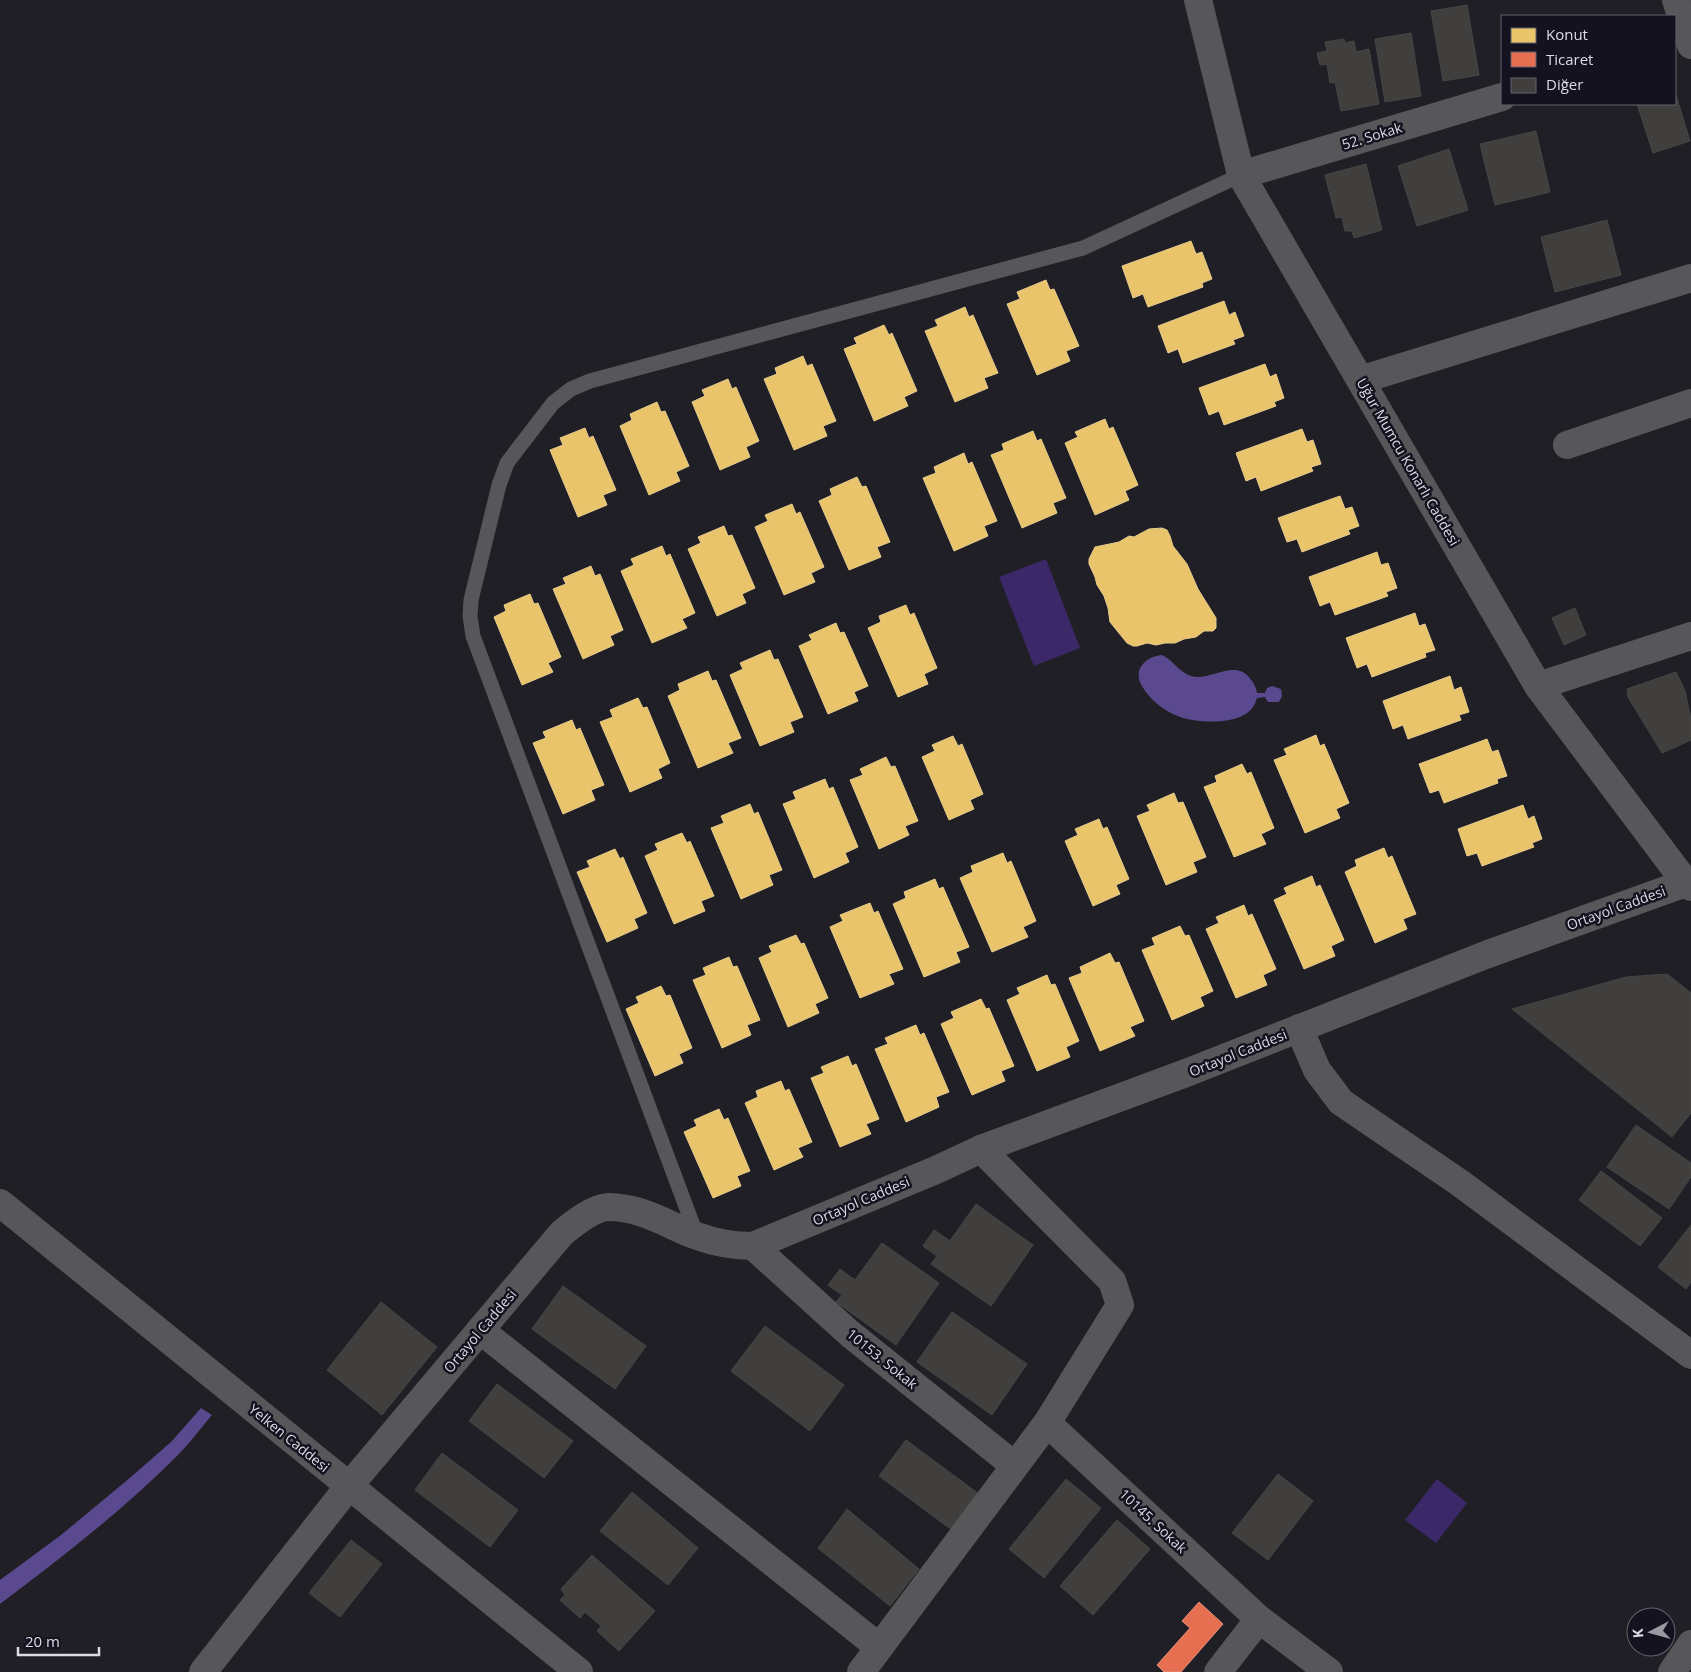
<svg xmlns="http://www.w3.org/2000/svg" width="1691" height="1672" font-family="'Open Sans',sans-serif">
<rect width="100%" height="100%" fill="#201f25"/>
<path fill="#3b2868" d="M1046,559L1080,648L1034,666L999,577Z
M1437,1479L1467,1503L1436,1543L1405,1520Z"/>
<path fill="#5a498f" d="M1162,655C1173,660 1179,672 1191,676C1209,682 1232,660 1248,676C1253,682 1256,686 1257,693H1265L1267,688L1272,686L1281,689L1282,696L1279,702H1268L1265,697L1257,698C1254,711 1242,718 1229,720C1212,723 1189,722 1173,714C1161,709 1148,697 1142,686C1132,670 1146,656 1162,655Z
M201,1408L212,1415C200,1429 189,1444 177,1456C122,1511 61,1558 0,1604V1580L61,1535L131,1477L172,1441Z"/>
<path fill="#e9c46a" stroke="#e5cb8f" d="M1191,241L1196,254L1202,252L1212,279L1202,283L1203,287L1148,307L1143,294L1133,298L1122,266Z
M1046,280L1050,290L1054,289L1079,346L1066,351L1070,361L1037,375L1007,304L1020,299L1017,292Z
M1224,301L1229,315L1235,312L1244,336L1233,340L1235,344L1183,363L1178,349L1168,353L1158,326Z
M965,307L969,317L973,315L998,373L984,378L988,388L955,402L925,331L938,326L935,320Z
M884,325L889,335L892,333L917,391L904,397L908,406L874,421L844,349L857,344L854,338Z
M803,356L807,366L812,364L836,421L823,426L827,436L794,450L764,379L777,374L775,368Z
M1265,364L1270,377L1276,374L1284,398L1274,402L1276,406L1224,425L1219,411L1209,415L1199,388Z
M728,379L732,389L736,387L759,441L746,447L750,457L720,470L692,402L705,396L702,390Z
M657,402L661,412L665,411L689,466L676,472L680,481L649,495L620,426L632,420L630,414Z
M1105,419L1109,429L1113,427L1138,485L1125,491L1129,500L1095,515L1065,443L1078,437L1075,432Z
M585,428L589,438L593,436L616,490L603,495L607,505L578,517L550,450L563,445L560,438Z
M1302,429L1307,442L1313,440L1321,464L1311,467L1313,471L1261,491L1256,477L1246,481L1236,453Z
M1033,431L1037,441L1041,439L1066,498L1053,503L1057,513L1022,528L991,455L1004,450L1002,444Z
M964,453L968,464L972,462L997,521L984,526L988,536L954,551L923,478L936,473L934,467Z
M857,477L862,487L866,486L890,542L877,547L881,557L849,570L819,501L832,495L830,489Z
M1340,496L1345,509L1352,507L1359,526L1348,530L1350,534L1302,552L1297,539L1287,542L1278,518Z
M792,504L796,514L800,512L824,567L811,573L815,582L784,595L755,527L768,521L765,515Z
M724,526L728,536L732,535L755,588L742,594L746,603L717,616L688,549L701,543L698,537Z
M1162,528L1167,530L1170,536L1173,546L1187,564L1198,589L1216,618V628L1213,631H1204L1196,637L1184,639L1175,643H1165L1156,645L1147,643L1137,646H1133L1127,643L1110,622L1108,608L1104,596L1097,585L1095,577L1089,564V559L1095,547L1119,542L1129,536L1134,537L1149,529Z
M662,546L666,556L670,554L695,613L682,619L687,628L652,643L621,571L634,565L631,559Z
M1377,552L1381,565L1388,563L1397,588L1386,592L1388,596L1335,615L1330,602L1320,606L1309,577Z
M591,566L595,576L600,574L623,630L610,636L614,645L583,659L553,589L566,584L563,578Z
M530,594L534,604L538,603L561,657L548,663L553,672L522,685L494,617L506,611L504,605Z
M906,605L910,615L914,613L937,668L924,674L928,684L898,697L868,628L881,622L879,616Z
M1415,613L1419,626L1425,624L1435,650L1425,653L1426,657L1372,677L1367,664L1357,668L1346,638Z
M836,623L840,633L844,632L868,686L854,692L858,701L828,714L799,646L812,640L809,635Z
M770,650L774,660L778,659L803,717L790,722L794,732L760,746L730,675L743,669L740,663Z
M708,671L712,681L716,680L741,738L728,743L733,753L698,768L668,696L680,690L678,684Z
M1450,676L1454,690L1461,687L1469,712L1459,715L1461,720L1408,739L1403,725L1393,729L1383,701Z
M638,698L643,708L647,707L670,763L658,769L662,778L630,792L600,722L613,717L610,710Z
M572,720L576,730L580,728L604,785L591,790L595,800L563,814L533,743L546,738L543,732Z
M1316,735L1320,746L1324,744L1349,803L1336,809L1340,818L1305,833L1274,760L1287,755L1284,749Z
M953,736L958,746L962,744L983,794L970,800L974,809L949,820L922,757L935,751L932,745Z
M1487,739L1492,752L1498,750L1507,776L1497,779L1498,783L1444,803L1439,790L1430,793L1419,764Z
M886,757L891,767L895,766L918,821L905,826L909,835L879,849L850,780L863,775L860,769Z
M1242,764L1247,774L1251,772L1274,828L1261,834L1266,844L1234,857L1204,787L1217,782L1215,776Z
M825,779L829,789L833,787L858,847L845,853L849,862L814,878L783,804L796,799L793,792Z
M1174,793L1178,803L1183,802L1206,857L1193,862L1197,872L1166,885L1137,816L1150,811L1147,805Z
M750,804L754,814L758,812L782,870L769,875L773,885L741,899L711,828L724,823L721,816Z
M1523,805L1528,819L1534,816L1542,839L1532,843L1534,847L1482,866L1477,853L1467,856L1458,829Z
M1099,819L1103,829L1107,827L1129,879L1116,885L1120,894L1093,906L1065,841L1078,835L1075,829Z
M682,833L687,843L690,841L714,896L701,901L705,911L674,924L645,856L658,850L655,844Z
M1384,848L1388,858L1392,856L1416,914L1403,919L1407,929L1375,943L1345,872L1357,866L1355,860Z
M615,849L620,859L623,857L647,913L634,919L638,928L607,942L577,872L590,867L587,861Z
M1003,853L1007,863L1011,861L1036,921L1023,927L1028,937L992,952L960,878L973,872L971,866Z
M1312,876L1316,887L1320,885L1344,940L1331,946L1335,956L1304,969L1274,900L1287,894L1284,888Z
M935,879L939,889L943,887L969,947L956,952L960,962L924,977L893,904L906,898L904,892Z
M870,903L874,913L878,911L903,969L889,974L894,984L860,998L830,927L843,921L840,915Z
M1244,905L1248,916L1252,914L1276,969L1263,975L1267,985L1236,998L1206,929L1219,923L1216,917Z
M1180,926L1185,936L1189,935L1213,991L1200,997L1204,1006L1172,1020L1142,950L1155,945L1152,938Z
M796,935L801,944L804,943L828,998L815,1004L819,1013L788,1027L759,958L772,952L769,946Z
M1110,953L1115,963L1119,962L1144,1021L1130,1027L1135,1036L1100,1051L1069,978L1082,973L1080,967Z
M729,957L733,967L737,966L760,1020L747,1025L751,1035L722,1048L693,980L706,975L703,968Z
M1047,975L1051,985L1055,984L1079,1041L1066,1047L1070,1057L1037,1071L1007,1000L1020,994L1017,988Z
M661,986L666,996L670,995L692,1048L679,1054L683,1063L655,1076L626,1009L639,1003L636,997Z
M981,999L986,1009L989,1008L1014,1066L1001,1071L1005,1081L972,1095L941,1024L954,1018L951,1012Z
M916,1025L920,1035L924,1033L949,1092L936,1097L939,1107L906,1122L875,1049L888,1044L885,1038Z
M848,1056L852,1066L856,1064L879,1119L866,1124L871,1134L840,1147L811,1078L824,1073L821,1067Z
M781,1081L785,1091L789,1089L812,1142L798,1148L803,1157L774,1170L745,1103L758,1097L756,1091Z
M719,1109L724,1120L728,1118L750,1171L737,1176L741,1186L713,1198L684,1132L697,1126L694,1120Z"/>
<path fill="#e76f51" stroke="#e48f7d" d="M1199,1602L1223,1624L1181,1672H1164L1157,1665L1190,1628L1182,1621Z"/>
<path fill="#403f3d" stroke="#474646" d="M1467,5L1479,75L1443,81L1431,11Z
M1411,33L1421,96L1385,102L1375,39Z
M1344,39L1345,43L1354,41L1356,52L1369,49L1379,104L1341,111L1335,82L1330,83L1327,64L1320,65L1317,53L1327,51L1325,42Z
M1675,92L1690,141L1653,153L1637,104H1675Z
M1536,131L1550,192L1495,205L1480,144Z
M1449,149L1468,210L1417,226L1398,166Z
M1366,164L1382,230L1354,238L1352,231H1345L1342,217L1336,218L1325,175Z
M1607,220L1621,275L1555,292L1541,237Z
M1575,608L1586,635L1564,645L1552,618Z
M1676,672L1685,691L1691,719V740L1662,753L1628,697L1627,689Z
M1667,974L1691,993V1113L1672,1137L1512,1009L1626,977Z
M1636,1125L1691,1163V1177L1669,1209L1607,1167Z
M1601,1171L1662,1218L1640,1246L1579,1200Z
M976,1204L1033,1245L991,1306L931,1264L937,1256L923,1246L934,1230L950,1241Z
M1691,1225V1282L1686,1289L1658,1267Z
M882,1243L939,1283L896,1345L836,1302L842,1295L828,1285L840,1269L855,1280Z
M563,1286L646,1346L615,1389L532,1329Z
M381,1302L437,1347L382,1415L327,1370Z
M952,1312L1027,1364L992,1415L917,1362Z
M765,1326L844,1385L810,1431L731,1371Z
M497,1384L573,1441L544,1478L469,1421Z
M906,1440L979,1494L952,1530L879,1476Z
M442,1453L518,1510L490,1547L415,1490Z
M1278,1474L1313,1501L1268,1560L1232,1533Z
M1066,1479L1101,1508L1044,1578L1009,1549Z
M632,1492L698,1548L668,1585L600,1531Z
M847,1509L919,1569L890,1606L818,1548Z
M1117,1520L1150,1549L1093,1615L1060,1586Z
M351,1540L382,1564L340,1617L309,1593Z
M592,1555L655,1611L619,1651L597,1631L601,1626L585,1612L580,1618L560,1600L565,1595L561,1589Z"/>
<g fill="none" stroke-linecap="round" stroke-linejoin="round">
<path stroke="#57575a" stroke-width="15" d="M697,1236L473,636L470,616L471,600L499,485L507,463L553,403L571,389L590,381L1083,248L1241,175"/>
<path stroke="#57575a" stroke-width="28" d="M1198,0L1241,175L1538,686L1686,883L1691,887
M1676,0L1691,45
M1241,175L1502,97
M1360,380L1691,278
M1567,445L1691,403
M1538,686L1691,636
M1299,1028L1317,1070L1341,1102L1460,1183L1691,1355
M753,1246L849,1333L1015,1466
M480,1330L879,1647
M1047,1423L1259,1619
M203,1672L349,1486
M861,1672L1047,1423L1120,1305L1112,1281L981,1149
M1218,1672L1259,1619L1329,1672
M1672,1672L1691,1644"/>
<path stroke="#57575a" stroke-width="28" d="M0,1203L579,1672
M349,1486L562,1233C573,1224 594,1207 609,1207C641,1207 668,1225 697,1236C716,1243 733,1246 753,1246L936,1170L981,1149L1186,1073L1488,954L1691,881"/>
</g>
<g text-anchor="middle" stroke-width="5" stroke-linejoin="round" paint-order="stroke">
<g font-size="14" fill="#dcdbe4" stroke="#15121f">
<text transform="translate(1372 136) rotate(-17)" y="5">52. Sokak</text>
<text transform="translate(1408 462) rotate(60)" y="5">Uğur Mumcu Konarlı Caddesi</text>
<text transform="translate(1616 908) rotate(-20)" y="5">Ortayol Caddesi</text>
<text transform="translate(1238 1053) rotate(-22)" y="5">Ortayol Caddesi</text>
<text transform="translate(861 1201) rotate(-23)" y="5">Ortayol Caddesi</text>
<text transform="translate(480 1331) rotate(-50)" y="5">Ortayol Caddesi</text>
<text transform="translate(882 1359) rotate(39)" y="5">10153. Sokak</text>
<text transform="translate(289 1438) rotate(39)" y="5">Yelken Caddesi</text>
<text transform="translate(1153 1521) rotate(43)" y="5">10145. Sokak</text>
</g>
</g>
<rect x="1501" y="15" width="175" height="90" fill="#15121f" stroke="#65626e"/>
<rect x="1511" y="28" width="25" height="15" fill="#e9c46a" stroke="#65626e"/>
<text x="1546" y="40" font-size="15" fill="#dcdbe4">Konut</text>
<rect x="1511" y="52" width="25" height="15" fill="#e76f51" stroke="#65626e"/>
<text x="1546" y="65" font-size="15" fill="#dcdbe4">Ticaret</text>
<rect x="1511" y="78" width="25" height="15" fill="#403f3d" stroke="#65626e"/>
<text x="1546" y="90" font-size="15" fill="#dcdbe4">Diğer</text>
<g transform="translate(1651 1632) rotate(264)"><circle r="24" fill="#15121f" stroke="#65626e"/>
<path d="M0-4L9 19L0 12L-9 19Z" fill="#9a99a1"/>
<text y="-8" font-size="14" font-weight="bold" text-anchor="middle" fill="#dcdbe4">K</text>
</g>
<path d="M18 1647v8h81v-8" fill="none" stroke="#dcdbe4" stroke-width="2.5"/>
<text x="25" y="1647" font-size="15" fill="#dcdbe4" stroke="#15121f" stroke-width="4" paint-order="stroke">20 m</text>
</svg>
